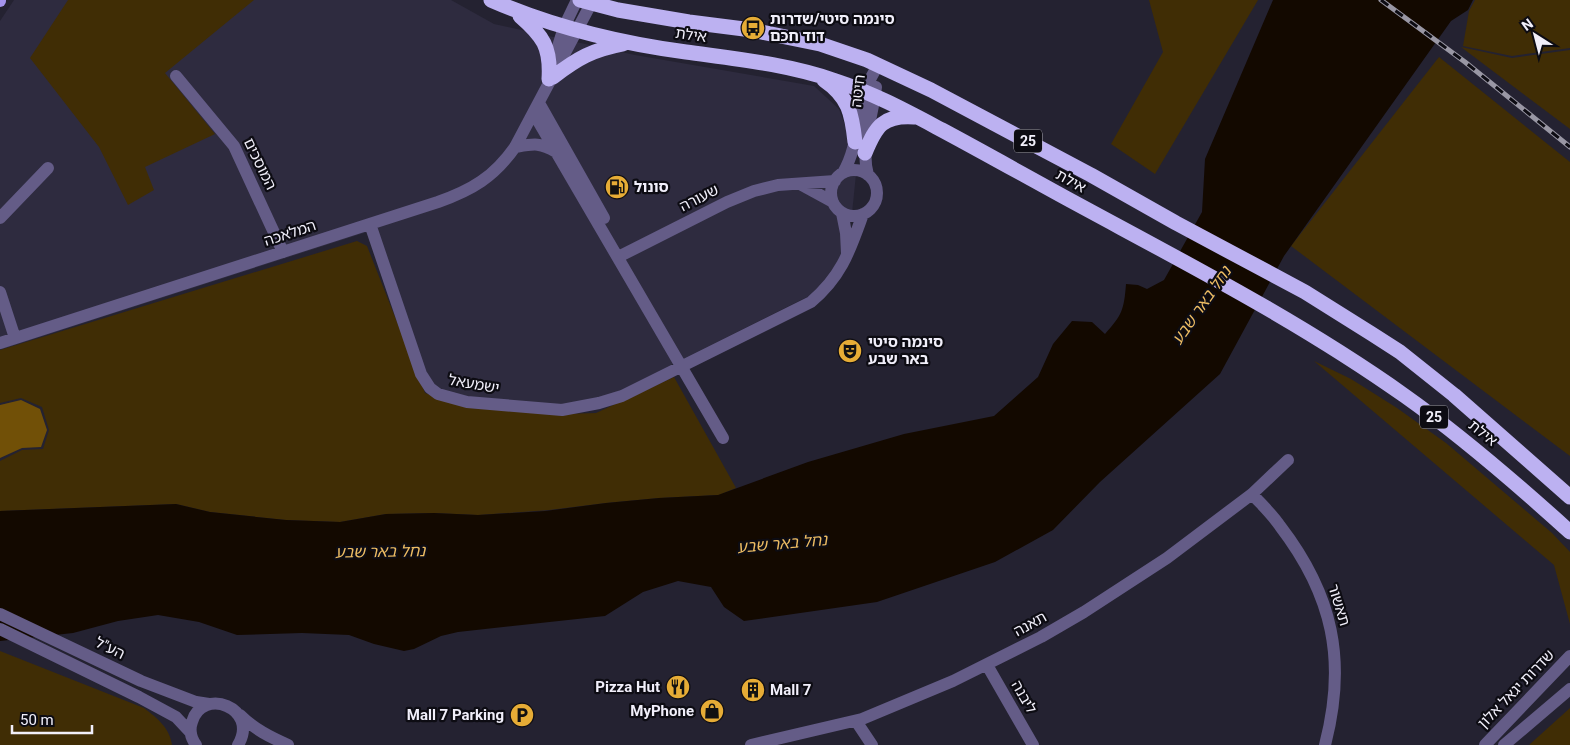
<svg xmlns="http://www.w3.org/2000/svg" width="1570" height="745" font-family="Roboto,'Noto Sans Hebrew',sans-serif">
<rect width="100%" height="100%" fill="#242231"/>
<path fill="#2e2b3f" d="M14,0H451L494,24L635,55L814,86L839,109L851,142L856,174L850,233L836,273L821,290L601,400L549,409L434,395L367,232L0,350V21Z"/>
<path fill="#402d05" d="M68,0H254L165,73L215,134L145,167L154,190L128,205L99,147L30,58Z
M1149,0H1258L1155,174L1111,144L1163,52Z
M1475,0H1570V48L1512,56L1463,46L1469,11Z
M1461,47L1512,58L1570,50V129Z
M1439,57L1570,162V456L1291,246Z
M357,241L367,246L425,393L472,408L566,414L596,413L674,377L736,488L719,495L659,498L606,503L549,510L478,515L434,513L386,514L340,522L286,520L210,512L176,504L0,511V461L22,450L43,449L49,430L42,407L21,398L0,403V350Z
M1314,361L1351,379L1397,408L1446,443L1552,533L1570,552V624L1554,565Z
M0,651L144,708C157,718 170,728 172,745H0Z
M1570,708V745H1529Z"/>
<path fill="#715007" d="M21,400L40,409L47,430L41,447L22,448L0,458V405Z"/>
<path fill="#130900" d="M1273,0H1473L1468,10L1451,21L1284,256L1220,374L1100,482L1053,530L995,562L877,602L744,621L724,607L711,587L678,581L643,592L605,616L458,632L441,636L414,649L404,651L374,644L349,635L302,633L237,635L199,622L158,615L118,621L73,633L0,641V511L176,504L210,512L286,520L340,522L386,514L434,513L478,515L545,511L606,503L659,498L718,495L808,462L904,434L994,416L1038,377L1053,344L1072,321L1092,322L1105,334C1122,315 1124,310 1126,284L1138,285L1147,289L1164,280L1202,212L1205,159Z"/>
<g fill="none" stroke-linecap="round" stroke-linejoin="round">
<path stroke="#645c87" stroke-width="12" d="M551,69L564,27L577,0
M176,76L234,146L283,252
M539,103L604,218
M534,114L723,438
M515,147C533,144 540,142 556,152
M831 193a23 23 0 1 1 46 0a23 23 0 1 1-46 0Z
M843,173C858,147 856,122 864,93C867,84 873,74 878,65
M868,175C860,147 873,116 876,87
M800,184L833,202
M842,213L846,233L847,253
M0,218L48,168
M370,224L421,374L430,388L438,394L467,402L562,410L599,403L622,396L811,302C842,276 850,250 863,214
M618,257L727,202L754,191L778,185L835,181
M0,292L15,338
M0,343L438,202C472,190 494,177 515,147L593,0
M1252,494C1261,504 1272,514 1280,526C1333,595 1347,661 1325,745
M0,614L141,681L196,702L209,704
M0,629L139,697L176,717L191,733
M987,665L1033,745
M240,715C254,729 270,737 288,745
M856,721L872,745
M196,745C191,738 189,730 192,722C202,686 260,708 238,745
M751,745L862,719L953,681L1041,637L1084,612L1167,558L1252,494L1288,460
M1485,745L1570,656
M1504,745L1570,689"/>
<path stroke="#a493ec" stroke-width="12" d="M0,1V0"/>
<path stroke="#bcb1f1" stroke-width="15" d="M491,0C553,27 619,43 686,52C736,59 787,64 836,81C873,93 908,112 942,130C983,152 1024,175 1066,198C1180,260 1298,320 1405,396C1463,437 1517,484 1570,532
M580,0L618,10L689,22L752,30L820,44L867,60L931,90L1091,175L1176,223L1305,292L1372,334L1400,352L1454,395L1570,497
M520,16C543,36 551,47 549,79
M553,77C578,58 592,50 623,44
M824,80C849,97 852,114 855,142
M865,153C876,126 883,115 914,117"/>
<g stroke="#9997a4" stroke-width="5">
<path id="rail" d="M1381,0L1465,62L1570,147"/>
</g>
<use href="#rail" stroke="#0d0c13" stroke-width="3" stroke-dasharray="9" stroke-linecap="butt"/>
</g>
<defs>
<g id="bus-disc" transform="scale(1.25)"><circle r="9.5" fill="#e6ac36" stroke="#0d0c13"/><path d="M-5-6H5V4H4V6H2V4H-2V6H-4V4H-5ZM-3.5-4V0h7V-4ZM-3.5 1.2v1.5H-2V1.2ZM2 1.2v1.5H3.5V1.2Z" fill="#111"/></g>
<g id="fuel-disc" transform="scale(1.25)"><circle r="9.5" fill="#e6ac36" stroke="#0d0c13"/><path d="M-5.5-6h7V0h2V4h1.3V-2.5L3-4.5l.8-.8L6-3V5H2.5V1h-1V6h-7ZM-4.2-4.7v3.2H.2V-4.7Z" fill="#111"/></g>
<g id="theatre-disc" transform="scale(1.25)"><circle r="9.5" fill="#e6ac36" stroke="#0d0c13"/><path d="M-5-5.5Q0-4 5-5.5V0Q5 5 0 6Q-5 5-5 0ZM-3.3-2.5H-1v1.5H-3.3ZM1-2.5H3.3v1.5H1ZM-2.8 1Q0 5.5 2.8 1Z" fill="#111"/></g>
<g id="restaurant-disc" transform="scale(1.25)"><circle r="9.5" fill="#e6ac36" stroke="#0d0c13"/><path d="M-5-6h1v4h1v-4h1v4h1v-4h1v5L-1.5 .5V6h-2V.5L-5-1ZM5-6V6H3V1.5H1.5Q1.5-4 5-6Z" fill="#111"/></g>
<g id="building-disc" transform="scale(1.25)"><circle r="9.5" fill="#e6ac36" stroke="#0d0c13"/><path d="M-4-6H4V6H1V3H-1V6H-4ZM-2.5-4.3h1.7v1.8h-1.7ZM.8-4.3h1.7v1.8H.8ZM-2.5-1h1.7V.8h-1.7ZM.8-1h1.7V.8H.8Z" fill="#111"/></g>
<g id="shop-disc" transform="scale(1.25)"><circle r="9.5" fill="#e6ac36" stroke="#0d0c13"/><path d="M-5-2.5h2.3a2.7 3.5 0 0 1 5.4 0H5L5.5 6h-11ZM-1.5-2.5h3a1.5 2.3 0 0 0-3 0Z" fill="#111"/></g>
<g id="parking-disc" transform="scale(1.25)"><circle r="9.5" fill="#e6ac36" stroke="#0d0c13"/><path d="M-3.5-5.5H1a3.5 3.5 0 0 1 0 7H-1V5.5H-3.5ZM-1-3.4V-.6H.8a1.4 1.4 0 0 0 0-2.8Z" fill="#111"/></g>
</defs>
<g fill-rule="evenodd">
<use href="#bus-disc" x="753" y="28"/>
<use href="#fuel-disc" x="617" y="187"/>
<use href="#theatre-disc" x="850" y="351"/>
<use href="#restaurant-disc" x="678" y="687"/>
<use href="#building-disc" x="753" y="690"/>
<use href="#shop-disc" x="712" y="711"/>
<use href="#parking-disc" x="522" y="715"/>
</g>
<g text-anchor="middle" stroke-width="4.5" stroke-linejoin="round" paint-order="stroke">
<g fill="#0d0c13" stroke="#adabb5" stroke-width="1">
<rect x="1014" y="129.5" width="28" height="23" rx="4"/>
<rect x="1420" y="405.5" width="28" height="23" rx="4"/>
</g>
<g font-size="14" font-weight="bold" fill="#f1effa">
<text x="1028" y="146">25</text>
<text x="1434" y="422">25</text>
</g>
<g font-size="15" font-weight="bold" fill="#f1effa" stroke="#0d0c13" text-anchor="start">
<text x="770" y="24">סינמה סיטי/שדרות<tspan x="770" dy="17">דוד חכם</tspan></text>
<text x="634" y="192">סונול</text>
<text x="868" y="347">סינמה סיטי<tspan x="868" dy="17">באר שבע</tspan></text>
<text x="660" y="692" text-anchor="end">Pizza Hut</text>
<text x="770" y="695">Mall 7</text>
<text x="694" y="716" text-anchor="end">MyPhone</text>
<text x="504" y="720" text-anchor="end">Mall 7 Parking</text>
</g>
<g font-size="15" fill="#f1effa" stroke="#0d0c13">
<text transform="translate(691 35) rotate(8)" y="5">אילת</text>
<text transform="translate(858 91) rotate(-83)" y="5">חיטה</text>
<text transform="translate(260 164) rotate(64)" y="5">המוסכים</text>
<text transform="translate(1071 181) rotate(29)" y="5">אילת</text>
<text transform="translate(699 198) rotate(-27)" y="5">שעורה</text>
<text transform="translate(290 233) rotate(-18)" y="5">המלאכה</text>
<text transform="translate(474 384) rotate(10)" y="5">ישמעאל</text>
<text transform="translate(1483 433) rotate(39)" y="5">אילת</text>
<text transform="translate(1339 605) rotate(73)" y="5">תאשור</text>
<text transform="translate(1030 624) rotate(-29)" y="5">תאנה</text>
<text transform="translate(110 648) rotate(26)" y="5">הע"ל</text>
<text transform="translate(1516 689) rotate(-46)" y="5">שדרות יגאל אלון</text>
<text transform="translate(1024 697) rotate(60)" y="5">ליבנה</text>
</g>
<g font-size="16" font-style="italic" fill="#edbc63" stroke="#0d0c13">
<text transform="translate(1201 305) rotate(-55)" y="6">נחל באר שבע</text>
<text transform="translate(782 543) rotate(-5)" y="6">נחל באר שבע</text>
<text transform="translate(380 551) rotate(-1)" y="6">נחל באר שבע</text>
</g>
</g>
<g transform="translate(1535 35) rotate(324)" stroke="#0d0c13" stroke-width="4" paint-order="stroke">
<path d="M0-4L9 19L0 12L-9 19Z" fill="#f1effa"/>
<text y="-8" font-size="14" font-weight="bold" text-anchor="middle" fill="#f1effa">N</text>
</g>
<path d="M12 725v8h80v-8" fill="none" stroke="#f1effa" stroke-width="2.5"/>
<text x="20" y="725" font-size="15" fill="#f1effa" stroke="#0d0c13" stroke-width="4" paint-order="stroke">50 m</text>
</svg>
